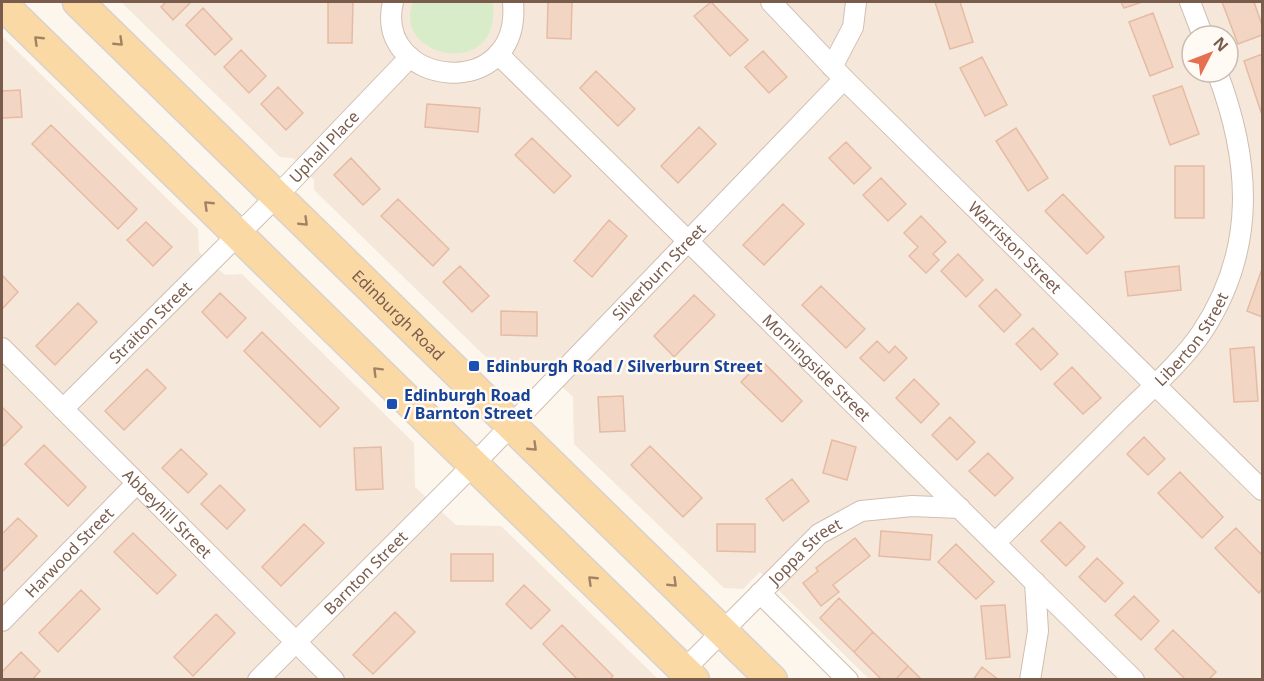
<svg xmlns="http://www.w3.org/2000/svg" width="1264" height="681" font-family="'Noto Sans',sans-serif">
<rect width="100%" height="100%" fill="#fdf6ec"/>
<path fill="#f5e8da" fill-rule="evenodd" d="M121,2H1262V679H869L760,572L743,589L724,588L574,444L573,397L538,364H493L314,190V180L293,158L280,157ZM1192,36H1228V72H1192Z
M2,36L198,229L199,252L225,275L242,274L414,443L415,487L456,525L501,526L658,679H2Z"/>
<path fill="#d8ecc9" d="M413,2H493C502,83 390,57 413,2Z"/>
<path fill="#f3d5c3" stroke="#e6bba3" stroke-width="1.5" d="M166,2H188L190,3L173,20L161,7Z
M328,2H353L352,43H328Z
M548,2H572L571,39L547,38Z
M711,2L748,40L730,56L694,16Z
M935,2H960L973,42L950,49Z
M1121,2H1142L1124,8Z
M1222,2H1254L1262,25V35L1238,44Z
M203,8L232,39L215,55L186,25Z
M1153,13L1173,67L1150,76L1129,22Z
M241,50L266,76L249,93L224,67Z
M763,51L787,77L769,93L745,67Z
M1262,54V111L1261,112L1244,61Z
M982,57L1007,105L985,116L960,68Z
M596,71L635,109L618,126L580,88Z
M1182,86L1199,134L1170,145L1153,96Z
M278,87L303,113L286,130L261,104Z
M20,90L22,117L2,118V91Z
M427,104L480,108L478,132L425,127Z
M51,125L137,209L118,229L32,144Z
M699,127L716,144L678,183L661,166Z
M1016,128L1048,178L1028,191L996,141Z
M532,138L571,176L554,193L515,155Z
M846,142L871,168L854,184L829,158Z
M351,158L380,189L363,205L334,175Z
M1175,166H1204V218H1175Z
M881,178L906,204L888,221L863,195Z
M1063,194L1104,237L1087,254L1045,211Z
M398,199L449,249L433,266L381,216Z
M783,204L804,224L764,265L743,245Z
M921,216L946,242L933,254L939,260L926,273L909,256L918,247L904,233Z
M609,220L627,236L592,277L574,261Z
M146,222L172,247L153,266L127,240Z
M958,254L983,280L966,297L941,271Z
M460,266L489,296L472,312L443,282Z
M1179,266L1181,290L1128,296L1125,272Z
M1262,269V317L1247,311Z
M2,275L18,292L2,309Z
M821,286L865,329L846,348L802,305Z
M996,289L1021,315L1004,332L979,306Z
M220,293L246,318L227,338L202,312Z
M694,295L715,315L674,357L654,336Z
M78,303L97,322L55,365L36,346Z
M501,311L537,312V336L501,335Z
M1033,328L1058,354L1041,370L1016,344Z
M262,332L339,408L320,427L244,351Z
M877,341L889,353L895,346L907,358L884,381L860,358Z
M1254,347L1258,401L1234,402L1230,349Z
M762,361L802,401L782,422L741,382Z
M1072,367L1101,398L1083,414L1054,384Z
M147,369L166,388L124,430L105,411Z
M914,379L939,404L921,423L896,398Z
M623,396L625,431L600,432L598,397Z
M2,407L22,427L3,446L2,445Z
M950,417L975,442L957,460L932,435Z
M1144,437L1165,459L1148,475L1127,454Z
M832,440L856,447L847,480L823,473Z
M44,445L86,487L68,506L25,464Z
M650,446L702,498L683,517L631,465Z
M381,447L383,489L356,490L354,448Z
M181,449L207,474L188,493L162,468Z
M988,453L1013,478L995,496L969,471Z
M1180,472L1223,517L1202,538L1158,493Z
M792,479L809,501L783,521L766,499Z
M220,485L245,510L227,529L201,504Z
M18,518L37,536L2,572V534Z
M1060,522L1085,547L1066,566L1041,541Z
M304,524L324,543L281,586L262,567Z
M717,524H755V552L717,551Z
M1236,528L1262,555V589L1259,593L1215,548Z
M881,531L932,535L930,560L879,556Z
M133,533L176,575L157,594L114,552Z
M855,538L870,556L833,585L839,592L821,606L803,583L818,571L816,568Z
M956,544L994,582L976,599L938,562Z
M451,554H493V581H451Z
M1097,558L1123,583L1105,602L1079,577Z
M524,585L550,610L531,629L506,604Z
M81,590L100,609L58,652L39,633Z
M1134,596L1159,621L1141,640L1115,615Z
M839,598L873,632L854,652L820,618Z
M1005,605L1010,657L986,659L981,606Z
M395,612L415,632L373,674L353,655Z
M216,614L235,633L193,676L174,657Z
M562,625L613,676L609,680H578L543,644Z
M1173,630L1216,672L1208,680H1186L1155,649Z
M873,632L908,666L895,680H882L854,652Z
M21,652L40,671L32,680H2V672Z
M908,666L922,680H895Z
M982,667L999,680H973Z"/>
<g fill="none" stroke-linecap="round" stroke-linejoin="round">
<g stroke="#d1beb0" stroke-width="22">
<g id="minor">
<path d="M393,2C373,87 522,105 513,2"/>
<path id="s1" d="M771,2L844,79L1262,490"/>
<path d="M1190,2L1203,36"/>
<path id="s2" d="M498,54L1134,680"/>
<path d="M832,67L853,27L856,2"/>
<path id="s3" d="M2,348L334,680"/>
<path id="s4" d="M63,409L277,196L410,57"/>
<path id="s5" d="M995,543C1037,502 1079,460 1121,418C1146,393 1183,361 1202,332C1257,249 1251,161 1217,72"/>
<path d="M760,593L848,680"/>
<path id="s6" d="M2,621L137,483"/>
<path id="s7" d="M684,670L819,534L861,511L912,506L960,508"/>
<path id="s8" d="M258,680L473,465L844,79"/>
<path d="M1030,680L1038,631L1035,582"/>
</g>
</g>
<g stroke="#dad1cd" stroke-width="33">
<g id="primary">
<path id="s9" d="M78,2L772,680"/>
<path d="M2,4L694,680"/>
</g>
</g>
<use href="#minor" stroke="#fff" stroke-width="20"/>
<use href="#primary" stroke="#fbd9a5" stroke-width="30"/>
</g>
<defs><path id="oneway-chevron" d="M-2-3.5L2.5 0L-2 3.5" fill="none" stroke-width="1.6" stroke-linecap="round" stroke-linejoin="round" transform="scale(1.5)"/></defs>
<g stroke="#a18267">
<use href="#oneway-chevron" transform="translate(38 40) rotate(-136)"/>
<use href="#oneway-chevron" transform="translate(119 42) rotate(44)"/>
<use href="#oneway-chevron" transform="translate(208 205) rotate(-136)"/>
<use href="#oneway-chevron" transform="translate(304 222) rotate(44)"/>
<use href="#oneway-chevron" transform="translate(377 371) rotate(-135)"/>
<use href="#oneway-chevron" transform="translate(533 447) rotate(44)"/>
<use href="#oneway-chevron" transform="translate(592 580) rotate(-136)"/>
<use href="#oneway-chevron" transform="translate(673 583) rotate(44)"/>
</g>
<g fill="#1a4fb4" stroke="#fffaf3" stroke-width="2">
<rect x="468" y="360" width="12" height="12" rx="3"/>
<rect x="386" y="398" width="12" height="12" rx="3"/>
</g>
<g text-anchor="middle" stroke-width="5" stroke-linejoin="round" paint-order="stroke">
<g font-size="16" fill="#7a5c4d" stroke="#fffaf3">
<text dy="6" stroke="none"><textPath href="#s4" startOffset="370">Uphall Place</textPath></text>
<text dy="6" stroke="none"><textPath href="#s1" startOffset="346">Warriston Street</textPath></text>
<text dy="6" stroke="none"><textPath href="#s8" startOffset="572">Silverburn Street</textPath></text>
<text dy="6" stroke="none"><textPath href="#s9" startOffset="448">Edinburgh Road</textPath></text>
<text dy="6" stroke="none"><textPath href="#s4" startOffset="123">Straiton Street</textPath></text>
<text dy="6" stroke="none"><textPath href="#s5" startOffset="284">Liberton Street</textPath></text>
<text dy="6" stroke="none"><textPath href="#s2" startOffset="447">Morningside Street</textPath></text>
<text dy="6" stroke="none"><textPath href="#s3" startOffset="234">Abbeyhill Street</textPath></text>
<text dy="6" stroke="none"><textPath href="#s6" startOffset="96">Harwood Street</textPath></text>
<text dy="6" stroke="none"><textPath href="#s7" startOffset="170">Joppa Street</textPath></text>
<text dy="6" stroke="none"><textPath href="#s8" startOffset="152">Barnton Street</textPath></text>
</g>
<g font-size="16" font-weight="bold" fill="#164399" stroke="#fffaf3" text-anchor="start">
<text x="486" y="372">Edinburgh Road / Silverburn Street</text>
<text x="404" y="401">Edinburgh Road<tspan x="404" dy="18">/ Barnton Street</tspan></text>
</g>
</g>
<rect width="1264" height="681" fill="none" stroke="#7a5c4d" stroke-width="6"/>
<g transform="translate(1210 54) rotate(48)"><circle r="28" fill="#fffaf3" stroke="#cabbb1" stroke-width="1.5"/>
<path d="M0-4.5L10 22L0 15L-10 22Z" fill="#e76f51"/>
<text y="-9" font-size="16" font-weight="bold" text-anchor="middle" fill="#7a5c4d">N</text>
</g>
</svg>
